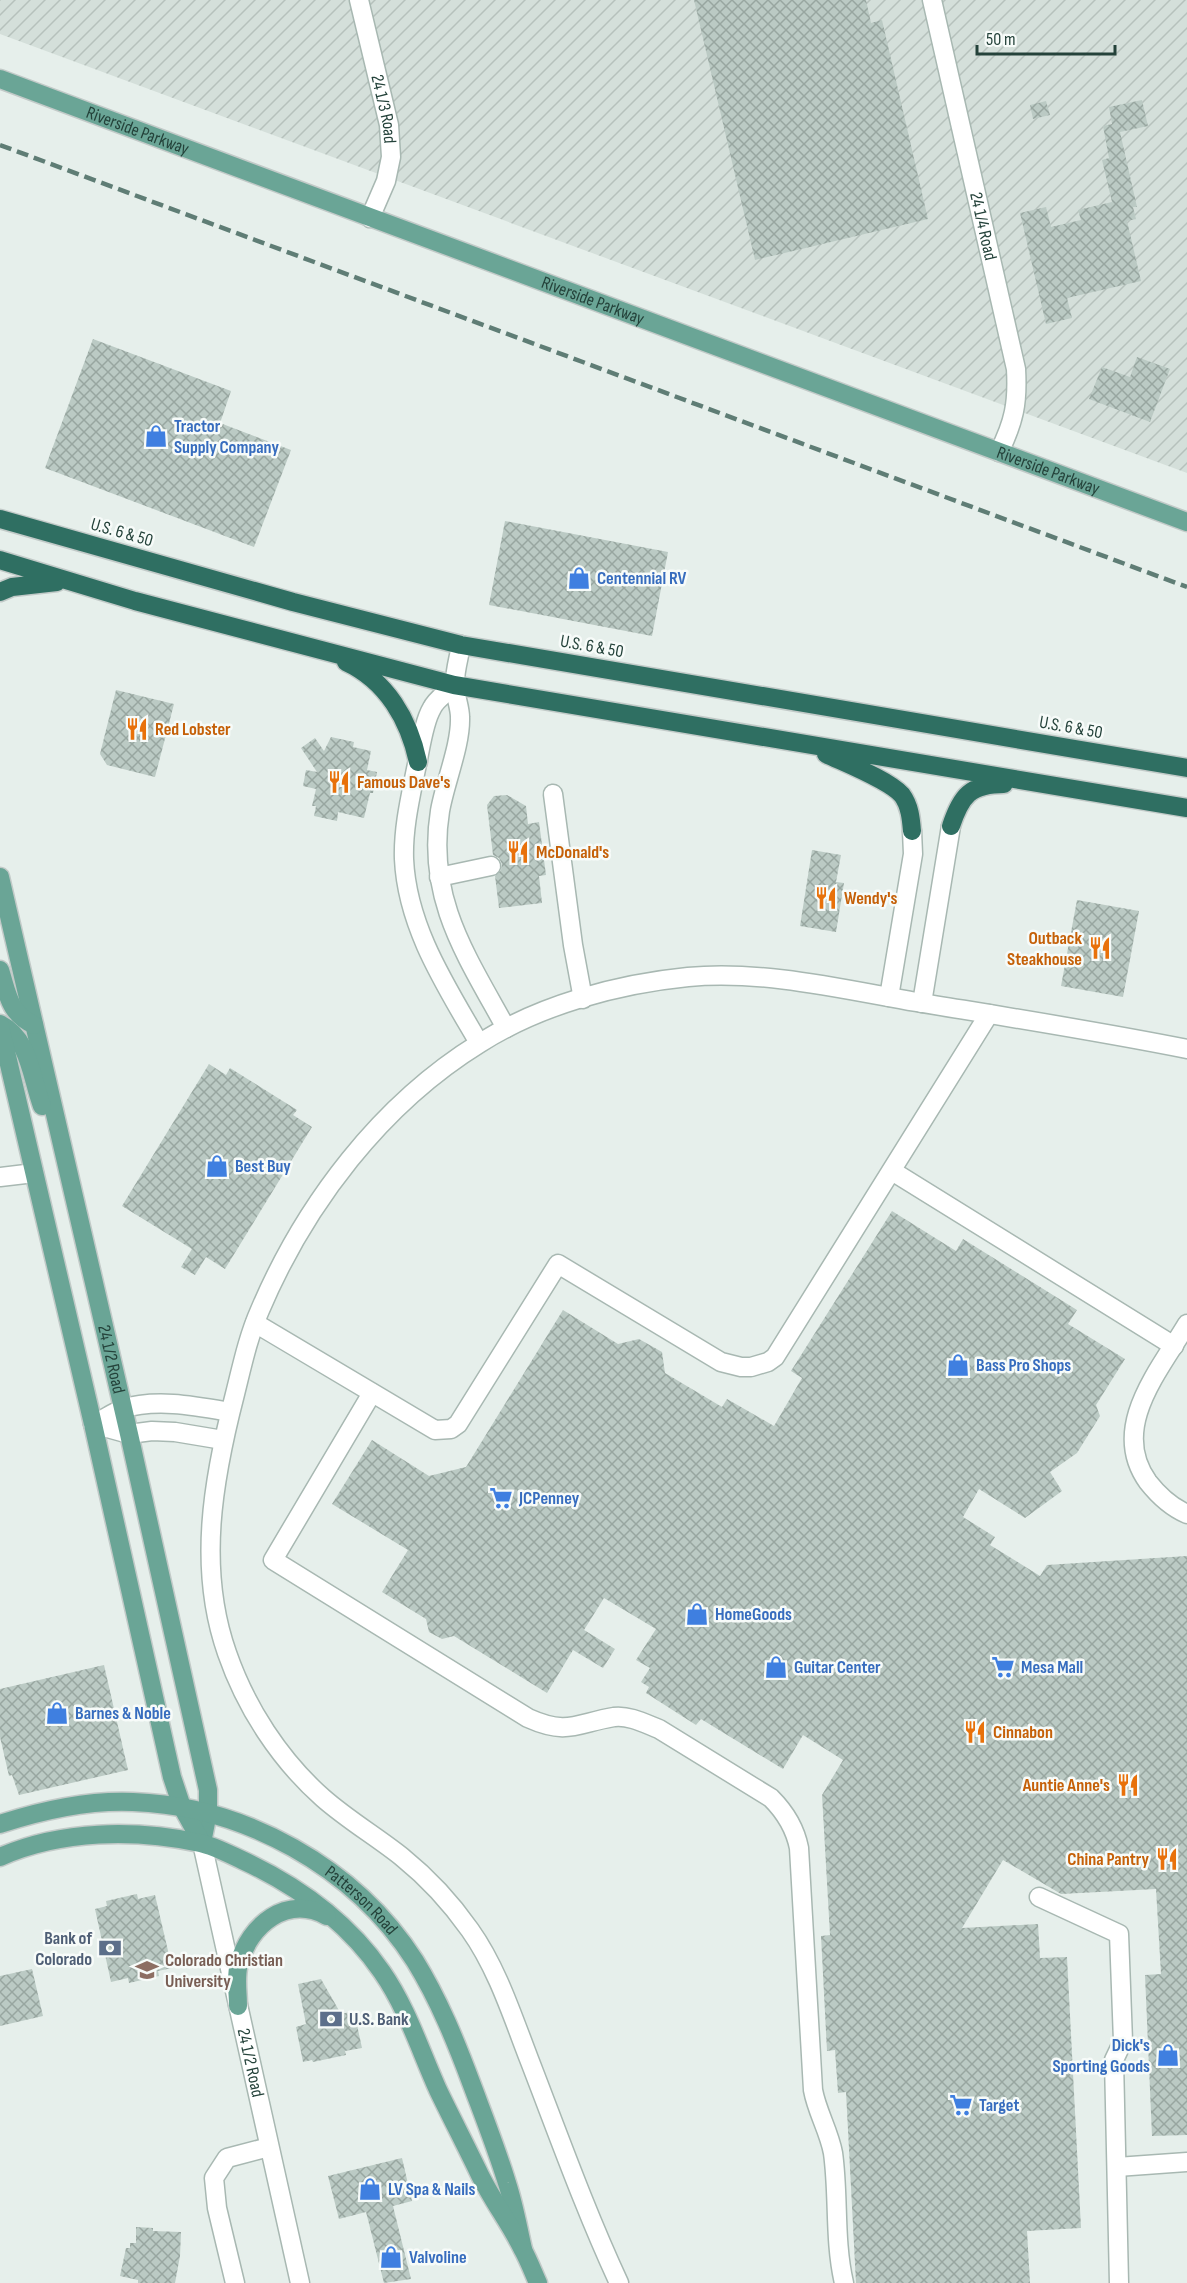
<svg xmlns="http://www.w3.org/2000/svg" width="1187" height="2283" font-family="'Sofia Sans Condensed',sans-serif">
<defs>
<pattern id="industrial-furrows" width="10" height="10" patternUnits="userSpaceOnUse" patternTransform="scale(1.5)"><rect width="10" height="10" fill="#d4dfda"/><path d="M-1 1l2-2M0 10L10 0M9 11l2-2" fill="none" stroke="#b6c1bc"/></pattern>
<pattern id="building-cross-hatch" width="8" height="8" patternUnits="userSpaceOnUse" patternTransform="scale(1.5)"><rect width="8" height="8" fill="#bbcac4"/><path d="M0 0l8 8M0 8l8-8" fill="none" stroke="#98a6a0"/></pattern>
</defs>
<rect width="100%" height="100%" fill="#e6efeb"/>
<path fill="url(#industrial-furrows)" d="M0,0H1187V473L0,34Z"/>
<path fill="url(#building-cross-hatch)" d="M694,0H866L871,23L882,20L928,219L755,260Z
M1142,100L1148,126L1120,132L1137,207H1133L1136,219L1127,221L1141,281L1067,298L1072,318L1046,324L1020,213L1046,207L1051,227L1081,220L1078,210L1112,202L1102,160L1109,158L1103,126L1112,124L1109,107Z
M1046,101L1050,115L1033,119L1030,105Z
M93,339L231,391L220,423L291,450L254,547L45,468Z
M1137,357L1170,369L1150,422L1089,399L1102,367L1130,377Z
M505,521L668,552L652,636L489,605Z
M116,690L174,704L155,777L107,765L100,754Z
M331,737L354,742L353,747L371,751L367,770L377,772L373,793H370L364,818L338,812L337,821L314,816L316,806H312L316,789L303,786L306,770L317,772L301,748L315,738L324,751Z
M507,795L526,806L528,824L539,822L546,875L539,876L542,903L499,908L495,876L501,870L502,864L499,858L493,855L487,805L494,796Z
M812,850L841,855L836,882L844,883L836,932L800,926Z
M1077,900L1139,911L1123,997L1061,986Z
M209,1064L226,1075L230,1068L297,1110L293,1115L312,1127L225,1269L206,1257L195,1275L181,1267L192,1249L122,1206Z
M892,1211L956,1251L963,1239L1077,1310L1068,1324L1125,1359L1096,1405L1100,1416L1077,1453L1050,1472L1062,1491L1025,1518L979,1489L963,1517L995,1537L990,1545L1040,1576L1047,1565L1187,1556V2135L1152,2136L1145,1975L1161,1974L1156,1889L1061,1894L1003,1860L962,1928L1038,1924L1040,1958L1067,1957L1081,2228L1027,2231L1030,2283H856L846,2092L838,2093L835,2050L827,2051L821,1936L830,1935L822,1795L843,1760L803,1735L783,1769L701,1719L696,1725L646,1693L649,1687L641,1682L650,1668L636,1660L656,1629L604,1598L584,1630L615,1649L603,1668L573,1650L547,1693L454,1636L442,1639L429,1632L426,1619L382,1592L408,1550L332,1504L372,1440L429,1476L466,1467L563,1310L618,1344L639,1339L662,1352L665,1373L722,1407L727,1399L774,1426L802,1378L791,1371Z
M104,1665L128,1770L19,1795L12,1775L9,1776L0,1737V1689Z
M137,1894L138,1899L155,1895L172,1968L158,1971L159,1976L129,1983L128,1978L111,1982L95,1909L107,1906L106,1901Z
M32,1969L43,2016L0,2026V1976Z
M321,1979L341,2014L354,2011L362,2048L345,2051L346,2055L313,2062L312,2060L303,2062L296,2027L306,2024L298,1984Z
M402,2158L412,2201L393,2206L411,2279L384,2283L366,2212L339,2219L328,2176Z
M136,2227L153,2228V2231L181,2232L180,2256L175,2283H138V2280L120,2276L126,2248H130V2243H136Z"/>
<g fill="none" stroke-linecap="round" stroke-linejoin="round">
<g stroke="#a8b8b2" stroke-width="21">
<g id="minor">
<path id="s1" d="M359,0L389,125L391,157L386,181L370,218"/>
<path id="s2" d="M932,0L1016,369C1018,403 1014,422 999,452"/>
<path d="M461,645C459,658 454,673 455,686C455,696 460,707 460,717C461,745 445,782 440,811C426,898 466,955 506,1028"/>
<path d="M454,685C448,692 436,699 432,708C423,723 420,752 416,769C410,799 403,829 404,859C407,927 446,986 479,1043"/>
<path d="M553,794L573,945L583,999"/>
<path d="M439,877L491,866"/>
<path d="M889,997L913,854L912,831"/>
<path d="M922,1003L951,826"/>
<path d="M892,1171L1174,1346"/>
<path d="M0,1177L34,1173"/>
<path d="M255,1323L435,1430L451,1429L458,1424L558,1264L721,1362L741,1367H751L768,1362L775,1357L989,1014"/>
<path d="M1187,1324C1159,1371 1109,1428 1148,1482C1159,1496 1171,1507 1187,1514"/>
<path d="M372,1393L273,1560L528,1718C568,1736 577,1723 614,1717C629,1715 646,1724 659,1729L771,1798C786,1813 795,1828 799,1848L813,2090C817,2112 829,2131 833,2153C839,2196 834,2240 844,2283"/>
<path d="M93,1424C103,1420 112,1413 122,1409C156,1398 196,1406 230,1412"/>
<path d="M93,1424L129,1434L152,1431L175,1432L223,1440"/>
<path id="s3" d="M202,1843L300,2283"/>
<path d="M1039,1897L1119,1934L1123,2041L1114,2060L1119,2283"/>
<path d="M1117,2167L1187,2162"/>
<path d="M235,2283L217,2208L214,2178L227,2158L269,2147"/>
<path d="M619,2283C585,2210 558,2134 529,2059C512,2015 497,1968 470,1930C451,1903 428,1878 402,1857C377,1837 348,1820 323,1798C280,1760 246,1708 227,1653C197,1568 213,1479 235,1394C242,1366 248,1337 260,1310C305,1204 381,1104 480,1043C540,1005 617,984 688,977C763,970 842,989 916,1002C1007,1017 1097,1031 1187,1049"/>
</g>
</g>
<g stroke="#c2cac8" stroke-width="21">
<g id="major">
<path id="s4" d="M0,79L1187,522"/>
<path id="s5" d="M0,877L129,1434L208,1790V1812L202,1843"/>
<path d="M0,970C8,995 9,1013 34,1025"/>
<path d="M0,1024C30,1039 31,1077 42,1106"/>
<path d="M0,1026L93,1424L172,1777L182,1807L202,1843"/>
<path id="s6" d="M0,1824C43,1810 88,1800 133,1802C244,1806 355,1867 415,1961C439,2000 456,2042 472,2085C484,2117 497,2150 507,2183C514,2204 518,2227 523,2249"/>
<path d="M0,1857C61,1830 135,1829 200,1843C214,1846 229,1854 242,1860C298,1886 347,1921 382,1972C407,2008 420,2050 438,2090C451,2117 465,2144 478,2171C491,2199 510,2223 523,2250C529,2261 533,2272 538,2283"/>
<path d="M238,2006C238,1992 235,1977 239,1964C249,1925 287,1894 327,1916"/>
</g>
</g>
<g stroke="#c2cac8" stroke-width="21">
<path id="highway" d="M0,519L293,602L461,645L1187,768
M0,560L135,601L454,685L1187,808
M0,592L12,587L57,582
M346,662C387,681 409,720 418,762
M826,754C845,763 889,780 902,795C910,806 911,819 912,831
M951,826C961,796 970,784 1004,784"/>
</g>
<use href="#minor" stroke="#fff" stroke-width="18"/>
<use href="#major" stroke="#6aa596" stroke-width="18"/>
<use href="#highway" stroke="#2f6f62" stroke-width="18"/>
<path stroke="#5f7d75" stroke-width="4.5" stroke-dasharray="12 6" stroke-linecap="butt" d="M0,145L1187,587"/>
</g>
<defs>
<g id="shop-bare" transform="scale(1.8)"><path d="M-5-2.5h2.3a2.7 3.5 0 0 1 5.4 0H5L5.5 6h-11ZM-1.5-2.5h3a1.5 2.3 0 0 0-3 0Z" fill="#3f7fe0" stroke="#f7fbf9" stroke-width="2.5" paint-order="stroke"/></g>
<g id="restaurant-bare" transform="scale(1.8)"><path d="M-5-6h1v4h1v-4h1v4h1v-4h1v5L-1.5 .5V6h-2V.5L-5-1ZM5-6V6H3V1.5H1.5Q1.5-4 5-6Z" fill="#e8710a" stroke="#f7fbf9" stroke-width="2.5" paint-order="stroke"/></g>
<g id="supermarket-bare" transform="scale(1.8)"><path d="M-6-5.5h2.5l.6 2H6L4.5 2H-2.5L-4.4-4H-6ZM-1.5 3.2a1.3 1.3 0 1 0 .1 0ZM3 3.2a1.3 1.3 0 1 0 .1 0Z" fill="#3f7fe0" stroke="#f7fbf9" stroke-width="2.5" paint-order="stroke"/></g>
<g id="bank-bare" transform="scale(1.8)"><path d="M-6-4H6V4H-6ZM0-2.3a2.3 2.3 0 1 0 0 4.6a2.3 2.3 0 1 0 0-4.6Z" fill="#5c6f8a" stroke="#f7fbf9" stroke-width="2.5" paint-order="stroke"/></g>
<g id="university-bare" transform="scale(1.8)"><path d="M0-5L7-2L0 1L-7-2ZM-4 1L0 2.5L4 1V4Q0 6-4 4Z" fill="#8d6e63" stroke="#f7fbf9" stroke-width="2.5" paint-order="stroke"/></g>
</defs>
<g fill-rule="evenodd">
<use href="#shop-bare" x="156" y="436"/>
<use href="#shop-bare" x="579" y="578"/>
<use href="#restaurant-bare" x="137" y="729"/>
<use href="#restaurant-bare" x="339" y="782"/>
<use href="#restaurant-bare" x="518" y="852"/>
<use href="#restaurant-bare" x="826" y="898"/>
<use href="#restaurant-bare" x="1100" y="948"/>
<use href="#shop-bare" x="217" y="1166"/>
<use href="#shop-bare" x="958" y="1365"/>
<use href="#supermarket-bare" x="501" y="1498"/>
<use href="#shop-bare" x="697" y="1614"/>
<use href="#shop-bare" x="776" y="1667"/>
<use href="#supermarket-bare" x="1003" y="1667"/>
<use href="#shop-bare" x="57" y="1713"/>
<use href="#restaurant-bare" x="975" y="1732"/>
<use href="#restaurant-bare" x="1128" y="1785"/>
<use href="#restaurant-bare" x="1167" y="1859"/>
<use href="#bank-bare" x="110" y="1948"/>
<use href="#university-bare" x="147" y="1970"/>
<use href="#bank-bare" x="331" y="2019"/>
<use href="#shop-bare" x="1168" y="2055"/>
<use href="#supermarket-bare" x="961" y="2105"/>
<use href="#shop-bare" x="370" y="2189"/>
<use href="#shop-bare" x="391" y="2257"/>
</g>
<g text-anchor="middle" stroke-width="5" stroke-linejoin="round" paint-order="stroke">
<g font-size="18" fill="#24423a" stroke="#f7fbf9">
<text dy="6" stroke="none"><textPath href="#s1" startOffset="112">24 1/3 Road</textPath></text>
<text dy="6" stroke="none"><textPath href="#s4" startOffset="147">Riverside Parkway</textPath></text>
<text dy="6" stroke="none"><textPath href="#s2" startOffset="232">24 1/4 Road</textPath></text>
<text dy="6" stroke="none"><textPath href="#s4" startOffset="633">Riverside Parkway</textPath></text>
<text dy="6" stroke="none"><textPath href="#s4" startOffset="1119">Riverside Parkway</textPath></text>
<text transform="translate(122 532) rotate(16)" y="6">U.S. 6 &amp; 50</text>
<text transform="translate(592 646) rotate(10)" y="6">U.S. 6 &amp; 50</text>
<text transform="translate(1071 727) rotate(10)" y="6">U.S. 6 &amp; 50</text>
<text dy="6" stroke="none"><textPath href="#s5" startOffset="495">24 1/2 Road</textPath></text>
<text dy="6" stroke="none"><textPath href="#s6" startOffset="390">Patterson Road</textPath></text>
<text dy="6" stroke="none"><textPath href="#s3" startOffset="225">24 1/2 Road</textPath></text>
</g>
<g font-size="18" font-weight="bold" fill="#366cbe" stroke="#f7fbf9" text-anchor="start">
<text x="174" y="432">Tractor<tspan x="174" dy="21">Supply Company</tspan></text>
<text x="597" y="584">Centennial RV</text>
<text x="235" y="1172">Best Buy</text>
<text x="976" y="1371">Bass Pro Shops</text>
<text x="519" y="1504">JCPenney</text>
<text x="715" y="1620">HomeGoods</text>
<text x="794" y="1673">Guitar Center</text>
<text x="1021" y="1673">Mesa Mall</text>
<text x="75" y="1719">Barnes &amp; Noble</text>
<text x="1150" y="2051" text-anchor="end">Dick's<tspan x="1150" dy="21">Sporting Goods</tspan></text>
<text x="979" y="2111">Target</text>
<text x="388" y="2195">LV Spa &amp; Nails</text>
<text x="409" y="2263">Valvoline</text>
</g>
<g font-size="18" font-weight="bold" fill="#c56008" stroke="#f7fbf9" text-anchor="start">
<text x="155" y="735">Red Lobster</text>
<text x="357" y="788">Famous Dave's</text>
<text x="536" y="858">McDonald's</text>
<text x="844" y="904">Wendy's</text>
<text x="1082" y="944" text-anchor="end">Outback<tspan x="1082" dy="21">Steakhouse</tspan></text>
<text x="993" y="1738">Cinnabon</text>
<text x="1110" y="1791" text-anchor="end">Auntie Anne's</text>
<text x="1149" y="1865" text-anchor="end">China Pantry</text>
</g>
<g font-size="18" font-weight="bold" fill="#4e5e75" stroke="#f7fbf9" text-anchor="end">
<text x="92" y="1944">Bank of<tspan x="92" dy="21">Colorado</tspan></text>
<text x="349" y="2025" text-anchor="start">U.S. Bank</text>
</g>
<g font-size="18" font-weight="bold" fill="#785e54" stroke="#f7fbf9" text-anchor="start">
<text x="165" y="1966">Colorado Christian<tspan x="165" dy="21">University</tspan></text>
</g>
</g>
<path d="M977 45v9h138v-9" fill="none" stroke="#24423a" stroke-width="3"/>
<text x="986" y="45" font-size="18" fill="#24423a" stroke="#f7fbf9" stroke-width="4.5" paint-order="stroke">50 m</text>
</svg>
